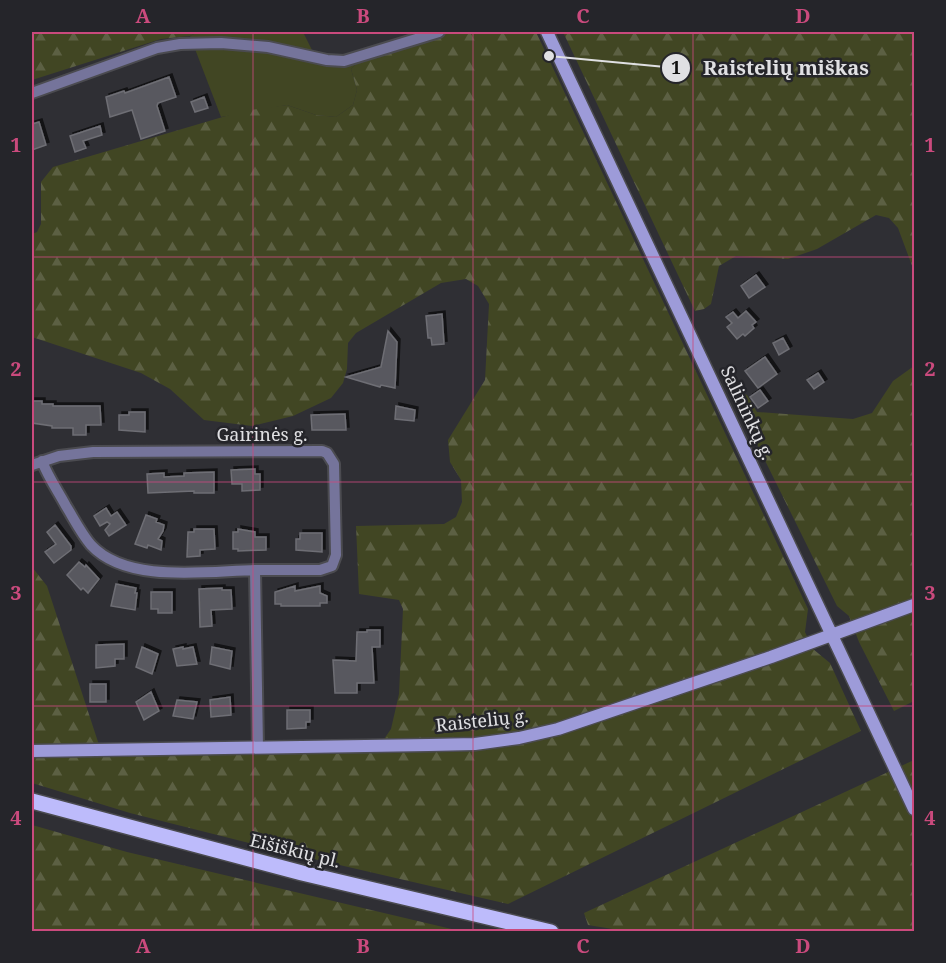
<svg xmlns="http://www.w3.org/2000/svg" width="946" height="963" font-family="'Noto Serif',serif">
<defs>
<pattern id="forest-firs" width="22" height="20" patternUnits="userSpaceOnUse" patternTransform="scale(1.5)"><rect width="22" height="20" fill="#414623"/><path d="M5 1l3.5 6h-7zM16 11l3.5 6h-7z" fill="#5c6043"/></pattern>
<filter id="shadow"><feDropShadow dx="3" dy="-3" stdDeviation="0" flood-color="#0009"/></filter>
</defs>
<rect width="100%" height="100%" fill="#2f2f34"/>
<path fill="#414623" d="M198,32H303L318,62L344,65L357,63L351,69L357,90L353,105L336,117L316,115L287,105L221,117L190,36Z"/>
<path fill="url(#forest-firs)" d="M32,32H198L190,36L161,39L32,80Z
M449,32H536L808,609L805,632L813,649L830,663L861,731L508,904L305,857L130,813L32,783V567L47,586L99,745L382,742L391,729L399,694L403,609L399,600L359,594L356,526L444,524L456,517L462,502L461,480L450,462L448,440L485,380L489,304L478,286L466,279L441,283L356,333L348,343L347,369L343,383L331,398L293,416L252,426L204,420L170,389L141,373L32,337V234L37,232L41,224V182L53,167L243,111L287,105L316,115L336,117L353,105L357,90L351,69L357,63Z
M563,32H914V271L898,228L889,218L876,215L817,249L788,259L736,256L719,266L711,304L704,309L695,311Z
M914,366V701L894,711L859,642L849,616L837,606L734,398V391L747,395L757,412L853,419L872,413L893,381Z
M914,760V931H625L588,925L584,913Z
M32,825L127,852L460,931H32Z"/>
<path fill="#59595f" stroke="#6e6e74" stroke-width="1.5" filter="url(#shadow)" d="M169,77L176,97L158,103L157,106L165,131L141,139L132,110L110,117L106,97L124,91L125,93Z
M204,97L208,108L195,112L191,102Z
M39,122L46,145L32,150V124Z
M100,126L102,135L83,141L86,148L75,152L70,136Z
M756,275L765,287L749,298L741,286Z
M746,311L756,322L752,325L754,328L745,336L743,334L737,339L727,327L732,323L726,317L733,312L738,318Z
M442,314L444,344L432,345L431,338H428L426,316Z
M388,331L397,342L395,388L381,385L380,387L346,377L381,367Z
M783,338L789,349L779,355L773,343Z
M765,357L777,374L758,388L745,371Z
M818,373L824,382L814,389L807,380Z
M760,390L768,401L758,408L750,397Z
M32,401H42V404H53V406H100L101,425H86V435H73V428H52V426L32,423Z
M396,406L415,410L414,421L395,419Z
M129,412H145V432L119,430V415H129Z
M345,414L346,430H312L311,415Z
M255,469V474H260V490L242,491V484H232L231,470Z
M214,472V493H194V491L148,493L147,474L164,473V477L184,476V473Z
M106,508L111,516L117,512L126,525L109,536L105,530L110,524L107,522L100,526L94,516Z
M146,515L157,519L156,522L164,525L163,531L158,539L162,541L161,550L148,545L147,548L135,544Z
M55,525L71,546V550L54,563L45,552L56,544L47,532Z
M194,529H214L215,549L200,550V556L187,557L188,532H194Z
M238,529L255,532V537H266V550L238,551V549H233V532H238Z
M300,533H322V552L296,550V539H300Z
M79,562L85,567L86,565L99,579L88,593L83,588L81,590L67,575Z
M116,584L136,588L135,593H137L135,610L111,606Z
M295,586V591L320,586V593L327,596V603H320V606H281V604H275V592Z
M222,588V590H231L232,609L211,610L212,626L200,627L199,589Z
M151,592H172V613H158V609H151Z
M367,630H380V647H372L374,683H357V693H335L333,660L356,661L357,632H367Z
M124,644V659H115V666L96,668V645Z
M142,647L158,654L152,674L136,667Z
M183,647V649L193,647L197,664L177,666L173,649Z
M212,647L232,651L230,669L210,664Z
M90,684H106V702H90Z
M151,692L159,711L144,720L136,702Z
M230,697L231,715L211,717L210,700Z
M177,700L197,702L193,719L173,716Z
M287,710H310V722H306V728L287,729Z"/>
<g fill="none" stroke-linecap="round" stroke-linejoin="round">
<g stroke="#4b4b50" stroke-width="14">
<path id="street" d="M32,93L157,48L180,44L221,43L268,47L327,60L344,61L439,32
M42,461C48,477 58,491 66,506C74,519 81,533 91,545C127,584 207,571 255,570
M32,465L59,456L93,452L322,451L327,453L334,464L336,555L332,566L320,570H255L258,748"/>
</g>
<g stroke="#4b4b50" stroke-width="15">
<path id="secondary" d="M547,32L914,809
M32,751L429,745L475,744L519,738L558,729L771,657L914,605"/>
</g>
<g stroke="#4b4b50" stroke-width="18">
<path id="primary" d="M32,801L302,873L551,932"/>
</g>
<use href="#street" stroke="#75749b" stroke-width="10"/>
<use href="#secondary" stroke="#9d9bd9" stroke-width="12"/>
<use href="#primary" stroke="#bdbbfb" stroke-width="15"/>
</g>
<path fill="none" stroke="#ca4a7d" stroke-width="1.5" stroke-opacity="0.55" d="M253,32V932M473,32V932M693,32V932M32,257H914M32,482H914M32,706H914"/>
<g text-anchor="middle" stroke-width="5" stroke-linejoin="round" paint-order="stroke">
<g font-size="18" fill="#e0e0e3" stroke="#25252a">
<text transform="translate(747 413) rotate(65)" y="6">Salininkų g.</text>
<text x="262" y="441">Gairinės g.</text>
<text transform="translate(482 721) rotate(-6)" y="6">Raistelių g.</text>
<text transform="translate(295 851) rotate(14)" y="6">Eišiškių pl.</text>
</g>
</g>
<path fill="none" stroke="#e0e0e3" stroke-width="2" d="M549 56L676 68"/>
<g fill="#e0e0e3" stroke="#25252a" stroke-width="2">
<circle cx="549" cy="56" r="6"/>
<circle cx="676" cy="68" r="15"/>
</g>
<g font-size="18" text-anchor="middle" font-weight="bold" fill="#111">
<text x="676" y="74">1</text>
</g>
<g font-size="20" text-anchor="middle" font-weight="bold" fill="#e0e0e3" stroke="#25252a" stroke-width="5" stroke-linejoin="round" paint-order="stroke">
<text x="786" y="75">Raistelių miškas</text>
</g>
<rect width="946" height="963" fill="none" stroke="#25252a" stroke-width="66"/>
<rect x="33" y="33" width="880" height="897" fill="none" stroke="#ca4a7d" stroke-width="2"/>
<g font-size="20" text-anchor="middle" font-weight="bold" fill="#ca4a7d">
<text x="143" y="23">A</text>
<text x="363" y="23">B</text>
<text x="583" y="23">C</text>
<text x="803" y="23">D</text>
<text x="16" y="152">1</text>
<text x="930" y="152">1</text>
<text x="16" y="376">2</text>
<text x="930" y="376">2</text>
<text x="16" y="600">3</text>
<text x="930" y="600">3</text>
<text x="16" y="825">4</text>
<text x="930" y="825">4</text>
<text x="143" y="953">A</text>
<text x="363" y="953">B</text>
<text x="583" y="953">C</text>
<text x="803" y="953">D</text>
</g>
</svg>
